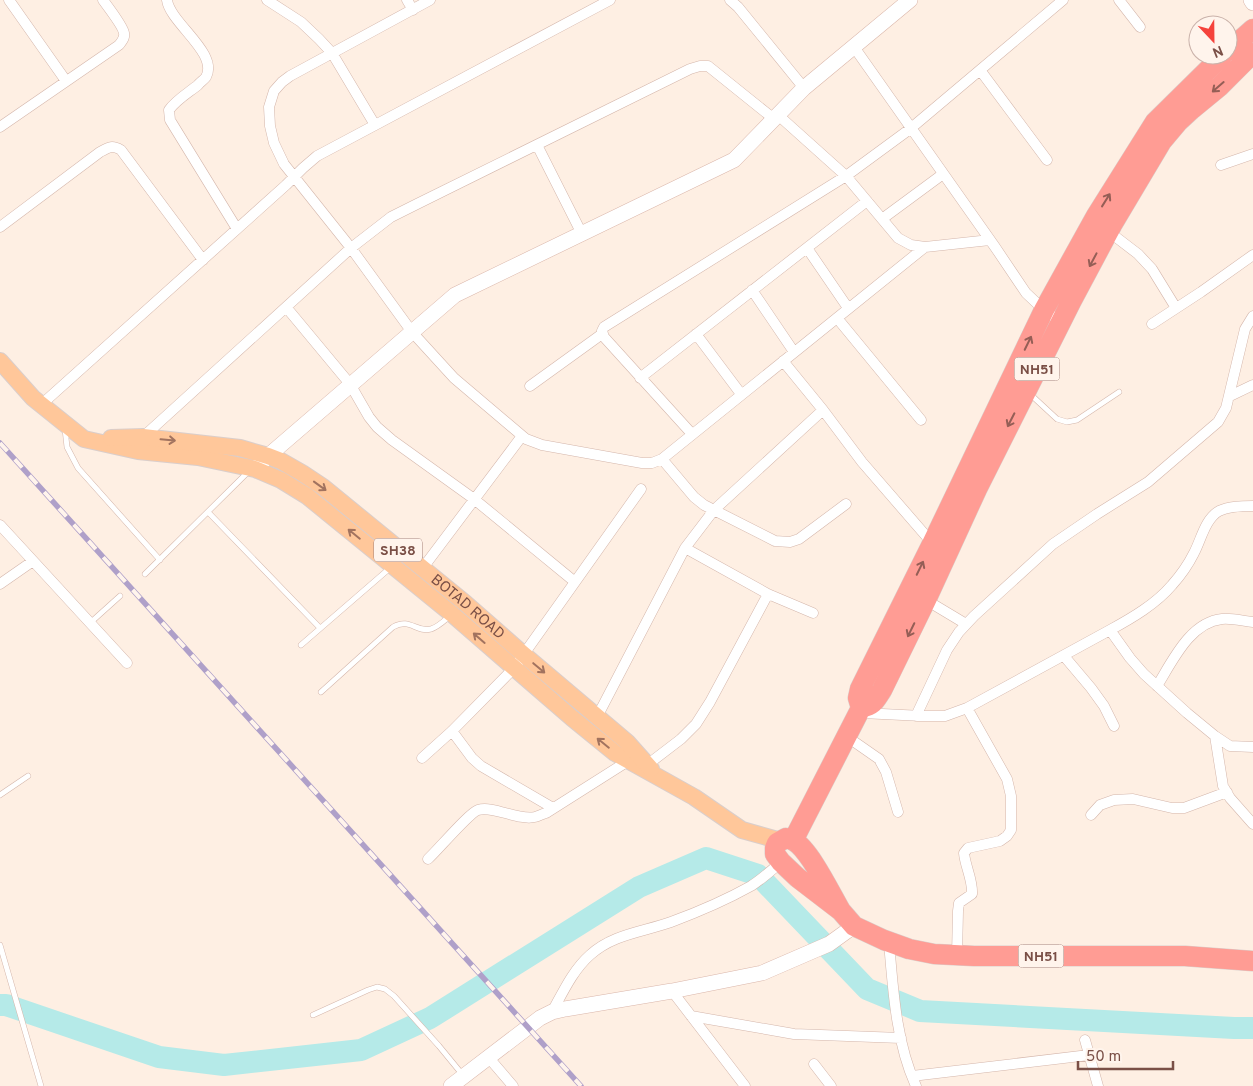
<svg xmlns="http://www.w3.org/2000/svg" width="1253" height="1086" font-family="Overpass,sans-serif">
<rect width="100%" height="100%" fill="#feefe3"/>
<g fill="none" stroke-linecap="round" stroke-linejoin="round">
<path stroke="#b5eae8" stroke-width="22" d="M0,1005H6L159,1057L224,1065L361,1050L430,1018L639,887L706,858L758,875L867,989L920,1011L1234,1028H1253"/>
<g stroke="#d4b6ab" stroke-width="6">
<path id="lane" d="M1030,394L1057,419L1067,422L1077,420L1119,392
M65,429L67,447L78,468L160,560
M208,512L320,628
M145,574L250,470
M90,623L120,596
M301,645L390,568
M321,692L393,627C410,617 416,633 431,629C438,627 445,620 451,615
M0,795L28,776
M0,945L41,1086
M313,1015L368,990L377,987L385,989L394,996L439,1046L462,1074"/>
</g>
<g stroke="#d4b6ab" stroke-width="11">
<path id="street" d="M9,0L66,81
M167,0C170,23 219,53 206,77C204,80 200,82 198,85C188,93 176,100 169,110L170,120L237,229
M267,0L301,22L319,39L332,53L375,125
M407,0L413,10
M430,0L290,76L282,82L274,91L269,107L270,126L274,143L284,164L351,248L412,332L454,378L526,439L542,445L642,463H652L662,459L925,247
M730,0L738,7L804,88
M1119,0L1140,27
M854,47L995,247L1026,293L1044,310L1061,322
M980,70L1047,160
M778,115L846,176L898,238L911,245L925,247L990,240
M0,127L119,45C122,41 125,38 124,33C123,26 108,7 103,0
M537,145L582,234
M1221,165L1253,154
M882,219L943,174
M0,227L100,152C109,147 112,145 121,150L203,260
M1108,231L1138,254L1152,269L1176,308
M807,248L848,308
M752,290L794,352
M286,307L350,384L369,417L377,427L392,440L474,499L575,582
M837,318L921,420
M1152,324L1201,292L1253,255
M696,334L741,394
M783,361L823,410L862,462L933,544
M640,378L867,201
M530,386L602,334
M1230,396L1253,385
M42,404L286,185L303,168L317,156L610,0
M692,434L604,337L602,331L604,327L846,176L910,129L1063,0
M143,437L351,248L391,217L417,204L690,69L700,66H708L774,119
M662,459L694,497L704,505L775,541L790,542L799,539L846,504
M0,525L127,663
M685,548L768,594L813,613
M422,569L522,436
M0,584L33,561
M926,600L966,624
M1110,630L1130,658L1144,674L1187,713L1215,736L1230,746L1253,747
M1064,656L1091,688L1104,706L1114,726
M1157,686C1172,662 1190,622 1222,619C1232,618 1243,621 1253,622
M862,713L923,716H945L967,708L1110,630C1132,618 1156,604 1172,585C1181,575 1188,565 1194,553C1201,540 1205,519 1219,511C1229,506 1242,506 1253,506
M916,716L947,650L959,632L974,616L1053,544L1097,514L1148,482L1218,422L1226,408L1245,329L1253,316
M597,717L685,548L714,510L823,410
M452,731L472,758L481,766L553,808
M846,736L879,759L886,772L898,812
M1215,736L1223,786L1230,798L1253,824
M422,758L452,731L514,668L641,489
M647,765L681,739L696,724L710,702L768,594
M1091,815L1100,805L1114,800L1133,799L1172,808H1184L1227,792
M428,859C437,851 469,813 478,810C493,805 518,821 535,817C539,816 542,814 546,813L628,761
M889,942C893,989 896,1043 916,1086
M957,955L958,911L959,903L972,894C973,880 965,866 964,853L968,848L1000,841L1007,836L1011,830V796L1007,779L967,708
M672,991L745,1086
M552,1012C563,992 573,970 590,955C613,934 643,932 671,922C698,912 726,900 751,886C762,879 772,870 781,862
M691,1016L794,1034L901,1038
M1085,1040L1098,1086
M489,1058L513,1086
M814,1064L831,1086
M912,1076L1089,1055"/>
</g>
<g stroke="#dab6aa" stroke-width="16">
<path id="secondary" d="M1251,0L1253,3
M260,464L268,456L455,295L734,160L804,88L910,0
M451,1086L540,1018L552,1012L565,1009L672,991L762,973L829,944L854,926"/>
</g>
<g stroke="#dacecb" stroke-width="18">
<g id="primary">
<path d="M0,361L33,398L84,439L138,451L198,457L255,469L281,480L307,496L452,614L572,718L615,753L694,797L742,830L781,841"/>
<path id="s1" d="M111,438L143,437L240,448L268,456L281,461L302,473L323,487L465,603L523,654L627,742L651,769"/>
</g>
</g>
<g stroke="#dacecb" stroke-width="21">
<path id="highway" d="M1228,51L1253,29
M861,708C874,705 875,701 882,690L926,600L977,489L1072,300L1112,225L1162,141L1178,122L1191,110L1219,87L1253,53
M792,840L797,833L861,708L858,698L860,689L932,544L1044,310L1096,216L1155,122L1223,55
M841,911C831,894 810,850 794,841C791,839 789,839 786,838L777,843L775,848V854L781,862L798,878L841,911L854,926L884,940L909,949L934,954L974,956H1185L1253,961"/>
</g>
<use href="#lane" stroke="#fff" stroke-width="5"/>
<use href="#street" stroke="#fff" stroke-width="10"/>
<use href="#secondary" stroke="#fff" stroke-width="15"/>
<use href="#primary" stroke="#ffc79a" stroke-width="16"/>
<use href="#highway" stroke="#ff9c94" stroke-width="20"/>
<g stroke="#afa0c9" stroke-width="5.5">
<path id="rail" d="M0,443L581,1086"/>
</g>
<use href="#rail" stroke="#fff4ec" stroke-width="4" stroke-dasharray="11" stroke-linecap="butt"/>
</g>
<defs><path id="oneway-shaft" d="M-6 0H5M1.5-3L5.5 0L1.5 3" fill="none" stroke-width="1.6" stroke-linecap="round" stroke-linejoin="round" transform="scale(1.25)"/></defs>
<g stroke="#955e56">
<use href="#oneway-shaft" transform="translate(1218 87) rotate(139)"/>
<use href="#oneway-shaft" transform="translate(1106 200) rotate(-58)"/>
<use href="#oneway-shaft" transform="translate(1093 260) rotate(118)"/>
<use href="#oneway-shaft" transform="translate(1028 343) rotate(-64)"/>
<use href="#oneway-shaft" transform="translate(1011 420) rotate(117)"/>
<use href="#oneway-shaft" transform="translate(920 568) rotate(-64)"/>
<use href="#oneway-shaft" transform="translate(911 630) rotate(116)"/>
</g>
<g stroke="#a2735f">
<use href="#oneway-shaft" transform="translate(168 440) rotate(5)"/>
<use href="#oneway-shaft" transform="translate(320 486) rotate(36)"/>
<use href="#oneway-shaft" transform="translate(354 534) rotate(-141)"/>
<use href="#oneway-shaft" transform="translate(479 638) rotate(-139)"/>
<use href="#oneway-shaft" transform="translate(539 668) rotate(40)"/>
<use href="#oneway-shaft" transform="translate(603 743) rotate(-141)"/>
</g>
<g text-anchor="middle" stroke-width="5" stroke-linejoin="round" paint-order="stroke">
<g fill="#fff4ec" stroke="#a28078" stroke-width="1">
<rect x="1014.5" y="357.5" width="45" height="23" rx="4"/>
<rect x="374" y="538.5" width="48" height="23" rx="4"/>
<rect x="1018.5" y="944.5" width="45" height="23" rx="4"/>
</g>
<g font-size="14" font-weight="bold" fill="#7a4f46">
<text x="1037" y="374">NH51</text>
<text x="398" y="555">SH38</text>
<text x="1041" y="961">NH51</text>
</g>
<g font-size="15" fill="#7a4f46" stroke="#fff4ec">
<text dy="5" stroke="none"><textPath href="#s1" startOffset="410">BOTAD ROAD</textPath></text>
</g>
</g>
<g transform="translate(1213 40) rotate(158)"><circle r="24" fill="#fff4ec" stroke="#cab2aa"/>
<path d="M0-4L9 19L0 12L-9 19Z" fill="#f5433c"/>
<text y="-8" font-size="14" font-weight="bold" text-anchor="middle" fill="#7a4f46">N</text>
</g>
<path d="M1078 1061v8h95v-8" fill="none" stroke="#7a4f46" stroke-width="2.5"/>
<text x="1086" y="1061" font-size="15" fill="#7a4f46" stroke="#fff4ec" stroke-width="4" paint-order="stroke">50 m</text>
</svg>
